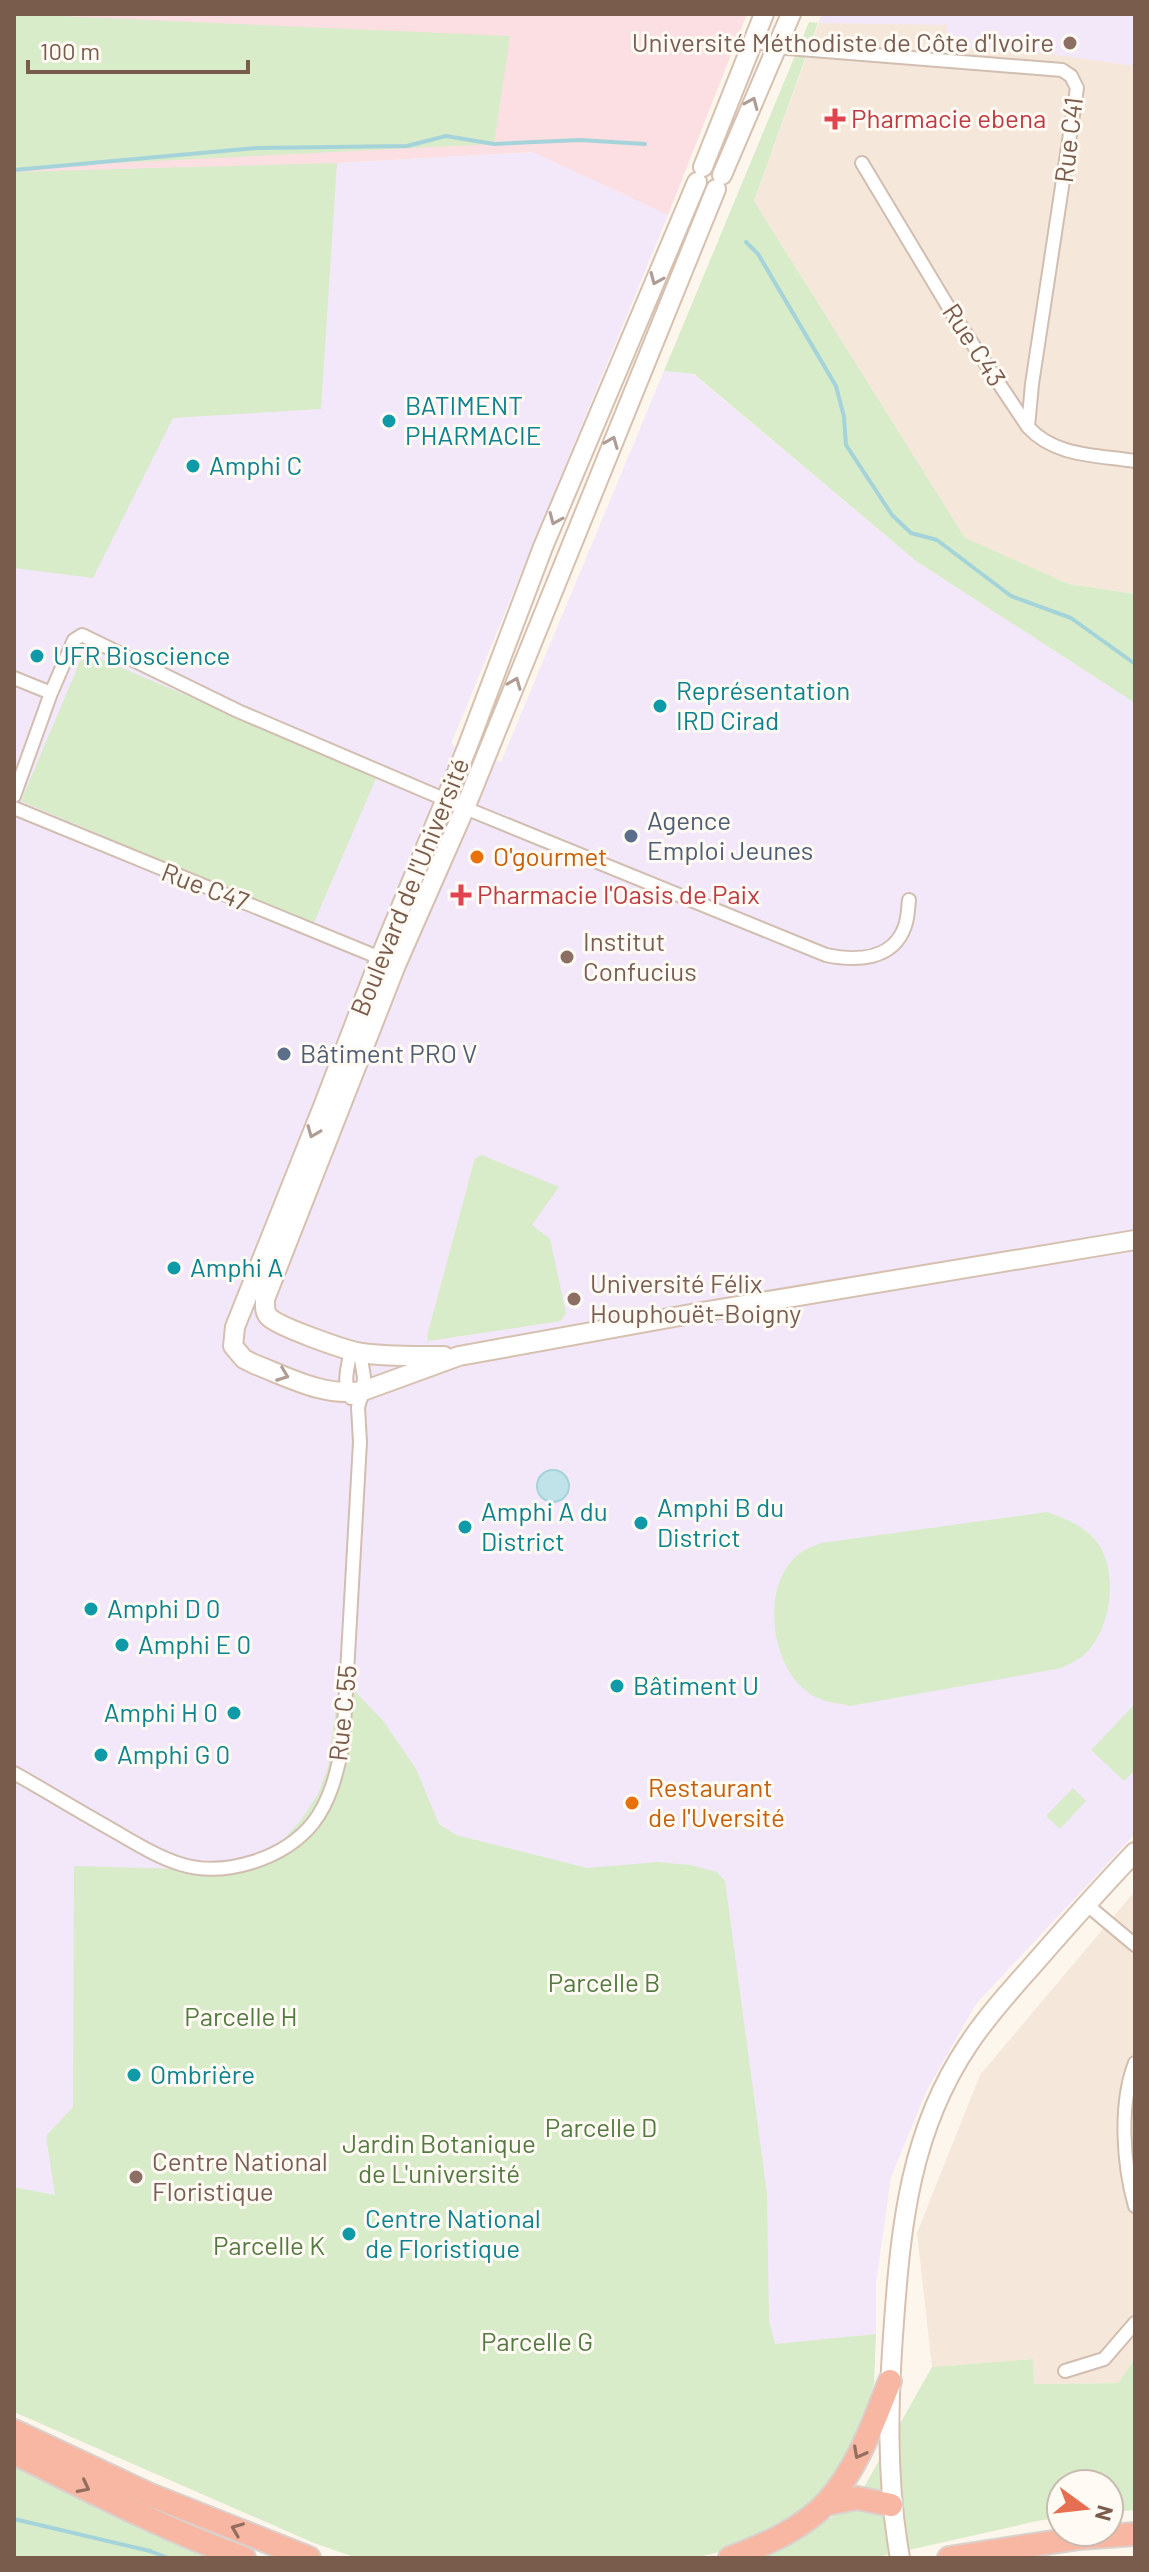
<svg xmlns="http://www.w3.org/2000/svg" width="1149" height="2572" font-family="Barlow,sans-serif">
<rect width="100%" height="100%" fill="#fdf6ec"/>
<path fill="#f5e8da" d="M822,14H1135V594L1069,584L965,539L754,201Z
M1135,1891V2359L1118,2383L1033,2384V2359L932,2367L917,2233L980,2075Z"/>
<path fill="#f3e8fa" d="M822,14H1135V66L1029,51L945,47L947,25L818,23Z
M534,152L668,215L451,744L501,762L664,371L693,374L916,561L1135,703V1834L976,2004L927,2090L891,2177L876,2283V2334L776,2345L14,2187V192L255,173L337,163Z"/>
<path fill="#fbdfe3" d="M14,14H747L668,215L533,152L337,163L255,173L14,192Z"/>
<path fill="#d8ecc9" d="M14,14L510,36L494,144L14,168Z
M809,22L818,23L754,201L965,538L1069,584L1135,594V703L916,561L694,374L664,371Z
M337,163L321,409L173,418L93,578L14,568V172Z
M84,652L377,776L313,925L21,801Z
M482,1155L559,1187L532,1225L550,1239L566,1313L561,1321L428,1341L427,1336L475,1158Z
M1047,1512C1067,1519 1087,1527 1099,1545C1118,1575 1111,1625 1088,1651C1082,1659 1070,1663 1062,1668L850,1706C840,1703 829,1703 820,1699C771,1680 757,1586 799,1554C804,1549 815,1546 821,1543Z
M339,1686L352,1688L384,1722L416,1769L439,1824L456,1835L587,1868L658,1862L690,1865L717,1872L725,1881L767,2193L769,2321L775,2344L876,2334L874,2384L856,2450L817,2499L772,2532L727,2550L695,2558H357L314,2543L14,2412V2187L55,2195L46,2136L73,2107L74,1866L220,1870L250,1859L283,1840L301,1820L318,1794L328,1767Z
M1135,1704V1770L1124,1781L1091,1750Z
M1073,1788L1086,1801L1060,1829L1046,1816Z
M1033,2359L1034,2384L1118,2383L1135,2359V2510L1109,2513V2484H1061V2518L1042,2520L873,2558H755L779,2549L855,2503L932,2367Z
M14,2457L236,2558H14Z"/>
<path fill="#bfe3e8" stroke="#a5d3da" stroke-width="2" d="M537 1486a16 16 0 1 1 32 0a16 16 0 1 1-32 0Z"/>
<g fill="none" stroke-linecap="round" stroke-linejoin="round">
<path stroke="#a5d3da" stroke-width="4" d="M14,170L257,148L407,146L446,136L494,144L580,140L645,144
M746,242L758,254L836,386L844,417L846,445L892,515L911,533L937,540L1011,596L1071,618L1135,664
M14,2519L150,2551L168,2558"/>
<g stroke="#d1beb0" stroke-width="16">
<path id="street" d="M754,40L775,47L1062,70L1071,76L1077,88L1032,384L1028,427
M862,163L952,313L1028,427C1055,457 1098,455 1135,461
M14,678L51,693
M14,796L51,693L74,640L82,635L238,711L465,808L826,955C855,961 893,961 905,926C908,918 908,908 909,900
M14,808L385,960
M351,1398C342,1384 348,1366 351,1351
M14,1773C46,1791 77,1810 109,1828C132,1841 155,1856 180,1864C224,1878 284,1859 313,1823C331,1800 337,1771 343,1744L360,1442L358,1407L363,1391L364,1377L360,1353
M1086,1904L1135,1945
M1135,2063C1119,2104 1123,2164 1135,2206
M1065,2371L1104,2359L1135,2323"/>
</g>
<g stroke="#d6c0b0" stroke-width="22">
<path id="secondary" d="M703,167L764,14
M722,175L791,14
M697,182L543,547L467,748L380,958L324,1104L235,1327L233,1346L244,1359L254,1364C290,1378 324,1397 363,1391L459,1356L702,1312L1135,1240
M444,1356C417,1356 389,1357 362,1353C347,1351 279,1327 269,1317C264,1312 265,1305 265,1299L396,965L465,808L716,189
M900,2558C886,2480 888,2401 894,2322C901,2223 911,2130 968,2045C987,2016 1011,1990 1033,1965C1067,1926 1100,1889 1135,1852"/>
</g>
<g stroke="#dad1cd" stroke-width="26">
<path id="highway" d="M14,2431L148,2494L309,2558
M14,2453C89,2490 165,2530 244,2558
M826,2504L857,2498L891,2505
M730,2558C762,2546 803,2529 827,2502C858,2468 873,2423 890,2381
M949,2558L1079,2538L1135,2534"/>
</g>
<use href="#street" stroke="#fff" stroke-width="12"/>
<use href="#secondary" stroke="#fff" stroke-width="18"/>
<use href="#highway" stroke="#f7b7a3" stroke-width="22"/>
</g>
<defs><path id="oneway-chevron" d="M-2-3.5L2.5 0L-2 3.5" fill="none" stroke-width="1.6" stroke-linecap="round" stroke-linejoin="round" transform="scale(2)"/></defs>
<g stroke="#af9d94">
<use href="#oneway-chevron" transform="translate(752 103) rotate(-67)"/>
<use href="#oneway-chevron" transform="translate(656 279) rotate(113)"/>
<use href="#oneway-chevron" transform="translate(612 442) rotate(-68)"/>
<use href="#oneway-chevron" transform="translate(555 519) rotate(113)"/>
<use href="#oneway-chevron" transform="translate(515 683) rotate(-68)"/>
<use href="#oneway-chevron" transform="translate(313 1132) rotate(112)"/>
<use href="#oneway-chevron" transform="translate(283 1375) rotate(21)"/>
</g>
<g stroke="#936e5e">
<use href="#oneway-chevron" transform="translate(859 2453) rotate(118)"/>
<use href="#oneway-chevron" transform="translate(84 2487) rotate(27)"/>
<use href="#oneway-chevron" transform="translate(237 2529) rotate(-158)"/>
</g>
<g fill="#8d6e63" stroke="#fffaf3" stroke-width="3">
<circle cx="1070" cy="43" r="8"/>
<circle cx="567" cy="957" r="8"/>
<circle cx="574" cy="1299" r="8"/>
<circle cx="136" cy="2177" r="8"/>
</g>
<g fill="#e0444e" stroke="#fffaf3" stroke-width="3">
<path d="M831 107h8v8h8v8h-8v8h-8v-8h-8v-8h8z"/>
<path d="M457 883h8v8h8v8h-8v8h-8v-8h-8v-8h8z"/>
</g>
<g fill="#0f9aa8" stroke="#fffaf3" stroke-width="3">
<circle cx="389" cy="421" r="8"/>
<circle cx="193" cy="466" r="8"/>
<circle cx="37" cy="656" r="8"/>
<circle cx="660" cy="706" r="8"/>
<circle cx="174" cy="1268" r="8"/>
<circle cx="641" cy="1523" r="8"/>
<circle cx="465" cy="1527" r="8"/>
<circle cx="91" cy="1609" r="8"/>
<circle cx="122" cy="1645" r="8"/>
<circle cx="617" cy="1686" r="8"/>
<circle cx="234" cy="1713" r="8"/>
<circle cx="101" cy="1755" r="8"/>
<circle cx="134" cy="2075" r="8"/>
<circle cx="349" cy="2234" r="8"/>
</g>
<g fill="#5c6f8a" stroke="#fffaf3" stroke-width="3">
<circle cx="631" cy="836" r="8"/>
<circle cx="284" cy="1054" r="8"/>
</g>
<g fill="#e8710a" stroke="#fffaf3" stroke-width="3">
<circle cx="477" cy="857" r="8"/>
<circle cx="632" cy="1803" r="8"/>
</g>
<g text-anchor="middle" stroke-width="6" stroke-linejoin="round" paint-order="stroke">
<g font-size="26" fill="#785e54" stroke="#fffaf3" text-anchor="start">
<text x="1054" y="52" text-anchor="end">Université Méthodiste de Côte d'Ivoire</text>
<text x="583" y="951">Institut<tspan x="583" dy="30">Confucius</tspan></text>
<text x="590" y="1293">Université Félix<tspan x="590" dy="30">Houphouët-Boigny</tspan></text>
<text x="152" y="2171">Centre National<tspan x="152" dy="30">Floristique</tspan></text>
</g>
<g font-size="26" fill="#be3a42" stroke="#fffaf3" text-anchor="start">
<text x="851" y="128">Pharmacie ebena</text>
<text x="477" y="904">Pharmacie l'Oasis de Paix</text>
</g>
<g font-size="26" fill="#7a5c4d" stroke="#fffaf3">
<text transform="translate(1069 140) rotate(-83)" y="9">Rue C41</text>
<text transform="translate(974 345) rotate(57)" y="9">Rue C43</text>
<text transform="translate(205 887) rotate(21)" y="9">Rue C47</text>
<text transform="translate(410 887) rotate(-68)" y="9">Boulevard de l'Université</text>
<text transform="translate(343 1713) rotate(-84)" y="9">Rue C 55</text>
</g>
<g font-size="26" fill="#0d838f" stroke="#fffaf3" text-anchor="start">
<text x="405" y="415">BATIMENT<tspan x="405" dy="30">PHARMACIE</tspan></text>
<text x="209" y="475">Amphi C</text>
<text x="53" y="665">UFR Bioscience</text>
<text x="676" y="700">Représentation<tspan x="676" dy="30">IRD Cirad</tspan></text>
<text x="190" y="1277">Amphi A</text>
<text x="657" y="1517">Amphi B du<tspan x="657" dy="30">District</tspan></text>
<text x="481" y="1521">Amphi A du<tspan x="481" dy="30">District</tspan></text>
<text x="107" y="1618">Amphi D 0</text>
<text x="138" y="1654">Amphi E 0</text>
<text x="633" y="1695">Bâtiment U</text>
<text x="218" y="1722" text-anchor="end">Amphi H 0</text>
<text x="117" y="1764">Amphi G 0</text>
<text x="150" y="2084">Ombrière</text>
<text x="365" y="2228">Centre National<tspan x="365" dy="30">de Floristique</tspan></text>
</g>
<g font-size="26" fill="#4e5e75" stroke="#fffaf3" text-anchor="start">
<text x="647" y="830">Agence<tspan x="647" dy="30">Emploi Jeunes</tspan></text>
<text x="300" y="1063">Bâtiment PRO V</text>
</g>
<g font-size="26" fill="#c56008" stroke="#fffaf3" text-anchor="start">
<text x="493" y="866">O'gourmet</text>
<text x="648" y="1797">Restaurant<tspan x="648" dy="30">de l'Uversité</tspan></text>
</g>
<g font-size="26" fill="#537a41" stroke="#fffaf3">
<text x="604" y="1992">Parcelle B</text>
<text x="241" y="2026">Parcelle H</text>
<text x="601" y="2137">Parcelle D</text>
<text x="439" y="2153">Jardin Botanique<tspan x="439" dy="30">de L'université</tspan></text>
<text x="269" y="2255">Parcelle K</text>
<text x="537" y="2351">Parcelle G</text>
</g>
</g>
<rect width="1149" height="2572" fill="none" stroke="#7a5c4d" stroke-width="32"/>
<g transform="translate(1085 2508) rotate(105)"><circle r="38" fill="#fffaf3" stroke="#cabbb1" stroke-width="2"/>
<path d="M0-6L14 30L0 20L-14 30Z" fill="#e76f51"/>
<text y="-12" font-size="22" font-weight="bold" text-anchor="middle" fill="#7a5c4d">N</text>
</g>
<path d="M28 60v12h220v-12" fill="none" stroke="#7a5c4d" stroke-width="4"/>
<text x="40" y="60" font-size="24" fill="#7a5c4d" stroke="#fffaf3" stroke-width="6" paint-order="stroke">100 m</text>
</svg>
